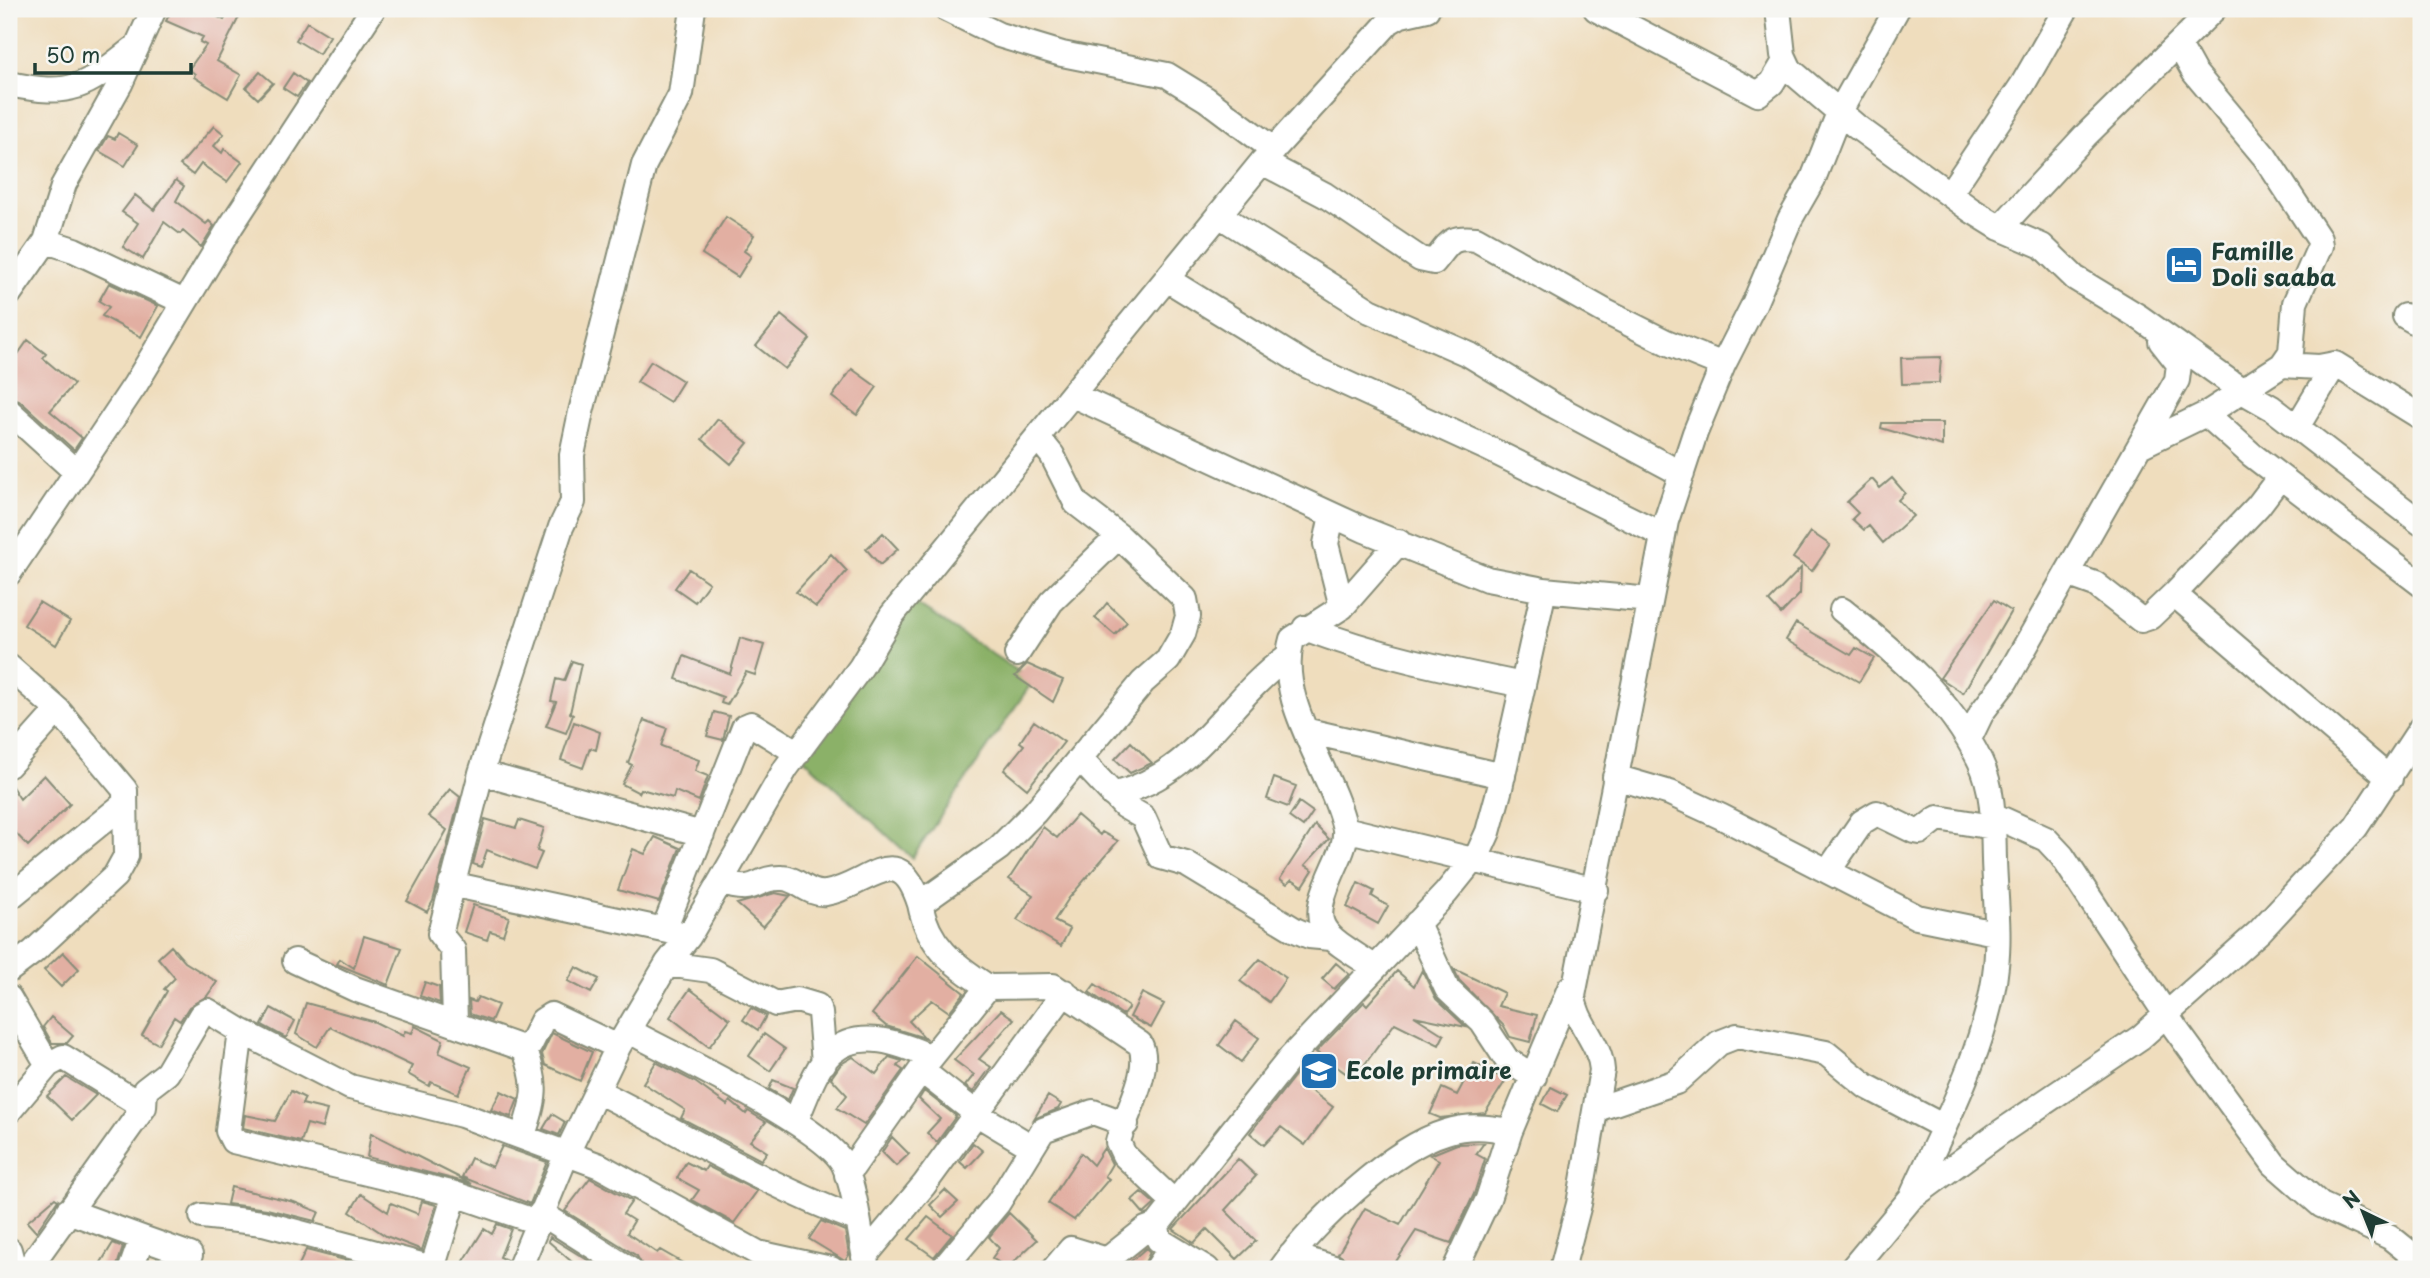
<svg xmlns="http://www.w3.org/2000/svg" width="2430" height="1278" font-family="'Playpen Sans',sans-serif">
<rect width="100%" height="100%" fill="#f6f6f2"/>
<filter id="ink" filterUnits="userSpaceOnUse"><feTurbulence type="fractalNoise" baseFrequency=".0143" numOctaves="2"/><feDisplacementMap in="SourceGraphic" scale="14" xChannelSelector="R" yChannelSelector="G"/><feConvolveMatrix kernelMatrix="1 2 1 2 8 2 1 2 1" color-interpolation-filters="sRGB"/></filter>
<filter id="wash" filterUnits="userSpaceOnUse"><feTurbulence type="fractalNoise" baseFrequency=".00686" numOctaves="4" result="noise"/><feDisplacementMap in="SourceGraphic" scale="28" xChannelSelector="R" yChannelSelector="G"/><feGaussianBlur stdDeviation="1.57" result="paint"/><feColorMatrix in="noise" values="0 0 0 0 0 0 0 0 0 0 0 0 0 0 0 0 0 1.4 0 .05"/><feComposite in="paint" operator="in"/></filter>
<g filter="url(#wash)">
<rect width="100%" height="100%" fill="#efddbd"/>
<path fill="#8bb167" stroke="#55774e" stroke-width="2" d="M907,598L1033,681L912,858L798,753Z"/>
<g id="blocks">
<path fill="#e2afa2" d="M172,9H202L224,20L232,9L242,11L217,61L241,75L228,98L194,77L195,74L189,69L206,45L200,42L203,37L166,21Z
M307,22L330,36L319,54L296,40Z
M260,72L273,83L258,99L246,88Z
M293,73L307,83L297,97L283,88Z
M214,126L224,134L214,146L222,153L224,149L242,162L227,182L201,164L193,175L180,165Z
M118,133L138,145L125,166L99,151L108,136L115,139Z
M176,180L184,186L176,201L206,224L209,221L214,226L201,247L183,231L180,234L164,222L143,259L123,247L138,223L122,212L135,195L154,210Z
M726,217L754,235L744,251L751,256L738,277L702,254Z
M109,283L158,306L141,337L102,316L109,307L99,301Z
M781,315L810,339L785,369L756,346Z
M28,340L46,354L43,358L74,384L50,411L82,438L74,450L19,400L9,397V367Z
M1941,357L1939,383L1902,384L1901,358Z
M651,361L683,381L670,402L637,382Z
M852,369L877,387L857,415L832,397Z
M718,419L748,443L731,464L702,439Z
M1882,423H1942V446L1881,428Z
M1892,478L1905,493L1898,500L1913,516L1883,543L1869,526L1864,530L1852,519L1858,513L1847,502L1872,479L1880,488Z
M1811,532L1830,545L1812,571L1793,558Z
M883,533L898,549L880,565L866,549Z
M831,554L847,571L816,607L796,592Z
M1801,568L1800,594L1781,614L1769,601Z
M689,569L709,583L695,602L675,588Z
M1994,600L2011,611L1963,693L1940,678Z
M39,602L70,621L56,645L24,625Z
M1107,603L1127,622L1115,635L1095,618Z
M1796,623L1851,655L1856,648L1874,658L1859,682L1786,640Z
M740,638L764,645L755,675L746,672L727,705L721,703L723,697L676,679L684,656L730,674Z
M572,661L581,664L570,713L573,715L566,733L546,726L556,702L551,701L556,679L564,681Z
M1027,664L1063,680L1053,702L1015,676Z
M714,712L729,716L723,740L707,736Z
M644,720L667,728L661,746L699,760L695,771L708,776L699,801L675,791L673,798L641,789L639,793L622,784L632,765L628,763Z
M1034,721L1064,742L1027,789L1004,770L1024,745L1020,742Z
M574,722L600,732L596,750L590,748L583,768L561,760Z
M1131,742L1152,763L1130,773L1115,759Z
M44,775L70,804L28,846L9,826V782L20,799Z
M1274,778L1296,786L1288,807L1267,799Z
M450,789L460,797L433,901L427,912L407,901L447,830L428,816Z
M1299,802L1313,812L1303,827L1289,817Z
M1077,815L1100,835L1102,832L1118,841L1069,898L1054,921L1070,929L1061,946L1017,920L1033,895L1009,879L1043,827L1057,838Z
M485,819L516,828L519,820L544,828L537,851L542,853L535,869L487,850L481,867L473,864Z
M1315,825L1329,839L1305,865L1313,870L1303,886L1292,879L1287,884L1280,879Z
M655,837L680,848L659,902L618,890L633,849L645,854Z
M1358,883L1374,891L1372,896L1388,906L1378,924L1347,907Z
M775,893L790,896L763,927L737,904Z
M473,905L509,917L503,935L490,931L487,940L464,932Z
M364,936L402,948L388,985L337,964L340,959L354,968Z
M171,946L185,962L217,982L207,996L189,1007L180,1021L174,1017L158,1044L142,1035L167,991L164,989L175,978L158,958Z
M63,952L79,969L61,987L44,970Z
M918,956L964,993L949,1012L932,1000L909,1021L925,1038L886,1026L872,1014Z
M1260,959L1286,978L1269,1002L1240,981Z
M1336,963L1349,974L1334,989L1322,979Z
M576,967L599,979L591,993L568,981Z
M1454,969L1504,993L1498,1006L1537,1015L1530,1042L1510,1037L1504,1026L1459,980Z
M1422,970L1436,999L1466,1027L1414,1016L1444,1035L1439,1045L1395,1023L1354,1079L1316,1052L1364,1002L1367,1005L1397,971L1414,986Z
M425,982L439,987L440,1003L420,996Z
M1095,984L1129,1007L1123,1015L1089,992Z
M690,989L730,1019L709,1047L670,1017Z
M1142,993L1164,1004L1151,1028L1130,1017Z
M478,997L498,1005L491,1021L470,1014L469,1000L475,1002Z
M306,1003L375,1022L403,1036L405,1031L412,1033L415,1026L443,1040L439,1053L471,1067L458,1094L431,1082L429,1086L408,1074L412,1066L330,1027L317,1047L296,1034Z
M271,1008L295,1021L286,1038L262,1025Z
M751,1008L766,1016L758,1030L743,1020Z
M1001,1010L1014,1019L979,1059L991,1067L973,1092L965,1086L974,1075L954,1060Z
M51,1017L73,1036L67,1043H52L43,1027Z
M1236,1021L1259,1038L1241,1062L1219,1045Z
M552,1033L592,1052L580,1081L545,1065L542,1054Z
M764,1034L785,1049L770,1071L749,1056Z
M853,1057L876,1074L889,1057L902,1061L897,1066L903,1070L864,1125L837,1108L847,1095L831,1078L841,1064Z
M656,1062L695,1082L727,1105L730,1101L746,1114L748,1111L766,1122L750,1141L767,1152L761,1160L681,1118L685,1110L643,1083Z
M1474,1063L1506,1080L1485,1113L1440,1118L1430,1114L1442,1088L1457,1095Z
M1300,1069L1305,1073L1298,1081L1333,1107L1305,1145L1281,1127L1264,1145L1250,1133Z
M66,1077L96,1095L72,1120L47,1096Z
M773,1080L793,1088L788,1100L769,1089Z
M1551,1087L1567,1095L1557,1112L1542,1104Z
M291,1091L305,1098L302,1104L327,1110L322,1128L307,1124L301,1142L243,1128L245,1115L275,1121Z
M501,1091L518,1099L511,1117L491,1110Z
M924,1091L956,1116L937,1142L927,1133L940,1119L919,1099Z
M1048,1096L1061,1104L1058,1109L1034,1119Z
M552,1114L565,1122L559,1135L543,1129Z
M371,1133L472,1184L367,1157Z
M892,1137L909,1154L896,1166L882,1152Z
M973,1143L983,1151L967,1168L960,1162Z
M1484,1143L1476,1154L1485,1159L1474,1194L1451,1243L1416,1231L1391,1269H1359L1338,1254L1365,1208L1400,1225L1439,1160L1430,1155L1457,1144Z
M502,1146L547,1162L530,1204L462,1177L471,1158L492,1167Z
M1104,1148L1112,1164L1105,1176L1109,1179L1074,1220L1048,1203L1081,1153L1093,1165Z
M1238,1159L1256,1176L1225,1210L1256,1241L1237,1259L1207,1229L1194,1243L1173,1229Z
M686,1162L704,1171L707,1166L757,1191L734,1223L692,1200L699,1190L677,1178Z
M590,1178L632,1201L623,1214L634,1221L627,1233L657,1253L660,1250L693,1269H644L637,1256L565,1211Z
M231,1187L294,1202L319,1212L315,1221L267,1209L227,1204Z
M945,1190L958,1202L942,1217L930,1205Z
M1141,1192L1155,1204L1144,1214L1132,1200Z
M361,1194L388,1212L391,1203L418,1214L422,1201L436,1205L422,1250L386,1236L350,1212Z
M55,1198L58,1200L36,1232L27,1222Z
M1009,1213L1037,1240L1007,1268L992,1258L999,1248L989,1237Z
M928,1217L952,1235L934,1257L909,1239Z
M821,1221L845,1231L849,1255L845,1261L809,1239Z
M497,1224L511,1229L500,1257L507,1260L504,1269H459L484,1229L492,1234Z
M550,1237L602,1269H580L548,1241Z
M113,1243L123,1247L116,1269H97Z
M1146,1248L1150,1252L1142,1269H1122Z
M306,1250L368,1266L367,1269H297Z"/>
</g>
</g>
<g filter="url(#ink)">
<use href="#blocks" fill-opacity="0" stroke="#878d78" stroke-width="2"/>
<g fill="none" stroke-linecap="round" stroke-linejoin="round">
<g stroke="#878d78" stroke-width="28">
<path id="street" d="M946,9L999,35L1062,54L1167,75L1206,99L1274,150
M1596,9L1758,94L1772,83L1785,61
M1778,9L1783,55L1790,70L1857,127L1971,210L2000,228L2042,246L2075,278L2139,317L2244,392L2272,408L2421,523
M2179,45L2194,72L2265,157L2319,239L2320,246L2295,303L2291,352L2282,365L2206,414
M9,84C72,97 84,88 133,49
M1262,162L1325,195L1420,259L1434,262C1450,243 1449,236 1476,239L1606,312L1666,342L1723,365
M1950,193L2023,84L2066,9
M1219,215L1370,311L1470,355L1549,403L1682,474
M2000,228L2085,136L2214,9
M46,241L74,250L184,302
M1168,280L1306,365L1487,448L1663,535
M9,294L46,241L64,184L120,84L154,9
M2405,316L2421,325
M2282,365L2319,367L2335,364L2421,417
M1073,395L1365,530L1487,579L1544,590
M9,411L76,472
M2297,427L2335,364
M2140,446L2206,414L2252,455L2421,584
M2280,477L2258,506L2174,594L2390,779
M1332,515L1326,544L1342,607
M9,573L135,385L231,226L373,9
M2067,574L2095,584L2141,620L2150,617L2174,594
M1842,610C1897,654 1949,697 1980,761C1995,792 1993,827 1994,860C1995,894 2000,932 1996,966C1989,1041 1944,1126 1913,1194
M1305,628C1375,655 1449,670 1523,685
M1017,654L1051,602L1119,536
M9,667L58,710
M1308,731L1503,776
M1969,739L1982,712L2005,682L2177,380L2179,364L2161,341
M1080,759L1124,806L1143,817L1161,857L1186,864L1295,930L1309,936L1331,938
M9,765L58,710L125,790L126,856L115,876L33,952L9,970
M481,773L702,834
M1615,777L1670,793L1722,817L1917,917L1995,933
M1113,795C1200,773 1222,704 1288,656
M1993,815L2046,839L2062,856L2175,1028L2274,1164L2321,1205L2390,1237L2421,1262
M1345,829L1596,890
M1829,870L1862,822L1877,813L1914,831L1920,832L1938,818L1993,827
M720,882C760,896 753,877 782,878C798,878 807,895 826,893C869,886 898,837 920,904L999,848L1035,812L1143,682L1168,660L1183,634L1188,616L1185,599L1119,536L1076,503L1052,455L1039,439
M451,884L678,933
M9,898L124,804
M920,904C928,946 954,965 988,987
M1417,923L1447,989L1482,1022L1507,1060L1534,1077
M664,929L744,727L751,724L798,753
M295,961L355,989L519,1047L530,1045L542,1021L551,1015L618,1047
M667,964L710,970L776,1004L797,1000L817,1006L820,1013L824,1063
M1374,967C1320,931 1306,930 1335,866C1341,853 1346,843 1345,829C1332,769 1274,702 1292,639L1342,607L1399,542
M9,998L48,1065
M455,1022L453,950L440,934L481,773L561,527L573,502L572,455L581,412L644,165L681,94L693,9
M241,1031L350,1087L462,1115L600,1166L758,1253L831,1269
M629,1031C672,1054 827,1128 844,1165C857,1194 860,1238 867,1269
M921,1070L977,1114L1032,1147
M597,1091C684,1134 765,1185 856,1219
M1597,1109L1676,1082L1719,1043L1737,1036L1826,1053L1866,1086L1944,1127
M9,1111L48,1065L63,1057L144,1107L145,1090L167,1073L201,1015L208,1011L241,1031L228,1131L233,1141L455,1194L537,1222
M795,1122C805,1101 814,1069 831,1053C859,1027 902,1044 931,1057
M523,1135C535,1099 539,1085 524,1048
M847,1175L921,1070L988,987L1053,986L1140,1044C1153,1070 1124,1116 1118,1142L1124,1155L1174,1202
M68,1211L142,1238L131,1269
M541,1213L629,1269
M202,1216L263,1223L433,1268
M142,1238L190,1255
M9,1250L14,1269
M1291,1255L1337,1269
M864,1257L924,1185L1065,992
M28,1269L144,1107
M432,1269L455,1194
M519,1269L567,1153L618,1047L667,964L689,936L786,768L861,667L892,615L1262,162L1389,22L1401,15L1427,9
M943,1269L998,1203L1043,1130L1093,1112L1126,1124
M1054,1269L1071,1249L1107,1260L1146,1229L1157,1225
M1157,1269L1171,1248
M1207,1269L1159,1240L1157,1225L1291,1057L1446,893L1479,852L1488,832L1500,788L1544,590L1650,600
M1281,1269C1313,1224 1392,1148 1446,1132C1468,1125 1488,1127 1510,1131
M1455,1269L1488,1199L1510,1131L1570,988
M1562,1269L1579,1204L1602,1070C1600,1042 1576,1024 1573,996L1666,521L1695,433L1723,365L1754,304L1790,219L1813,179L1839,113L1897,9
M1852,1269L1911,1198L1998,1134L2141,1037L2260,931L2356,827L2421,728"/>
</g>
<use href="#street" stroke="#fff" stroke-width="24"/>
</g>
</g>
<defs>
<g id="hotel-square" transform="scale(2.0125)"><rect x="-9" y="-9" width="18" height="18" rx="4" fill="#1f6fb2" stroke="#f6f6f2"/><path d="M-6-4.5h1.5V1H6V5H4.5V3h-9V5H-6ZM-4 0a1.8 1.8 0 1 1 3.6 0ZM.5 0V-2.5h3Q6-2.5 6 0Z" fill="#fff"/></g>
<g id="school-square" transform="scale(2.0125)"><rect x="-9" y="-9" width="18" height="18" rx="4" fill="#1f6fb2" stroke="#f6f6f2"/><path d="M0-5L7-2L0 1L-7-2ZM-4 1L0 2.5L4 1V4Q0 6-4 4Z" fill="#fff"/></g>
</defs>
<g fill-rule="evenodd">
<use href="#hotel-square" x="2184" y="265"/>
<use href="#school-square" x="1319" y="1071"/>
</g>
<g text-anchor="middle" stroke-width="5" stroke-linejoin="round" paint-order="stroke">
<g font-size="23" font-weight="bold" fill="#1f3d34" stroke="#f6f6f2" text-anchor="start">
<text x="2211" y="260">Famille<tspan x="2211" dy="26">Doli saaba</tspan></text>
<text x="1346" y="1079">Ecole primaire</text>
</g>
</g>
<rect width="2430" height="1278" fill="none" stroke="#f6f6f2" stroke-width="35"/>
<g transform="translate(2363 1212) rotate(317)" stroke="#f6f6f2" stroke-width="5" paint-order="stroke">
<path d="M0-5L12 26L0 18L-12 26Z" fill="#1f3d34"/>
<text y="-10" font-size="19" font-weight="bold" text-anchor="middle" fill="#1f3d34">N</text>
</g>
<path d="M35 63v10h156v-10" fill="none" stroke="#1f3d34" stroke-width="3.5"/>
<text x="46" y="63" font-size="21" fill="#1f3d34" stroke="#f6f6f2" stroke-width="5" paint-order="stroke">50 m</text>
</svg>
